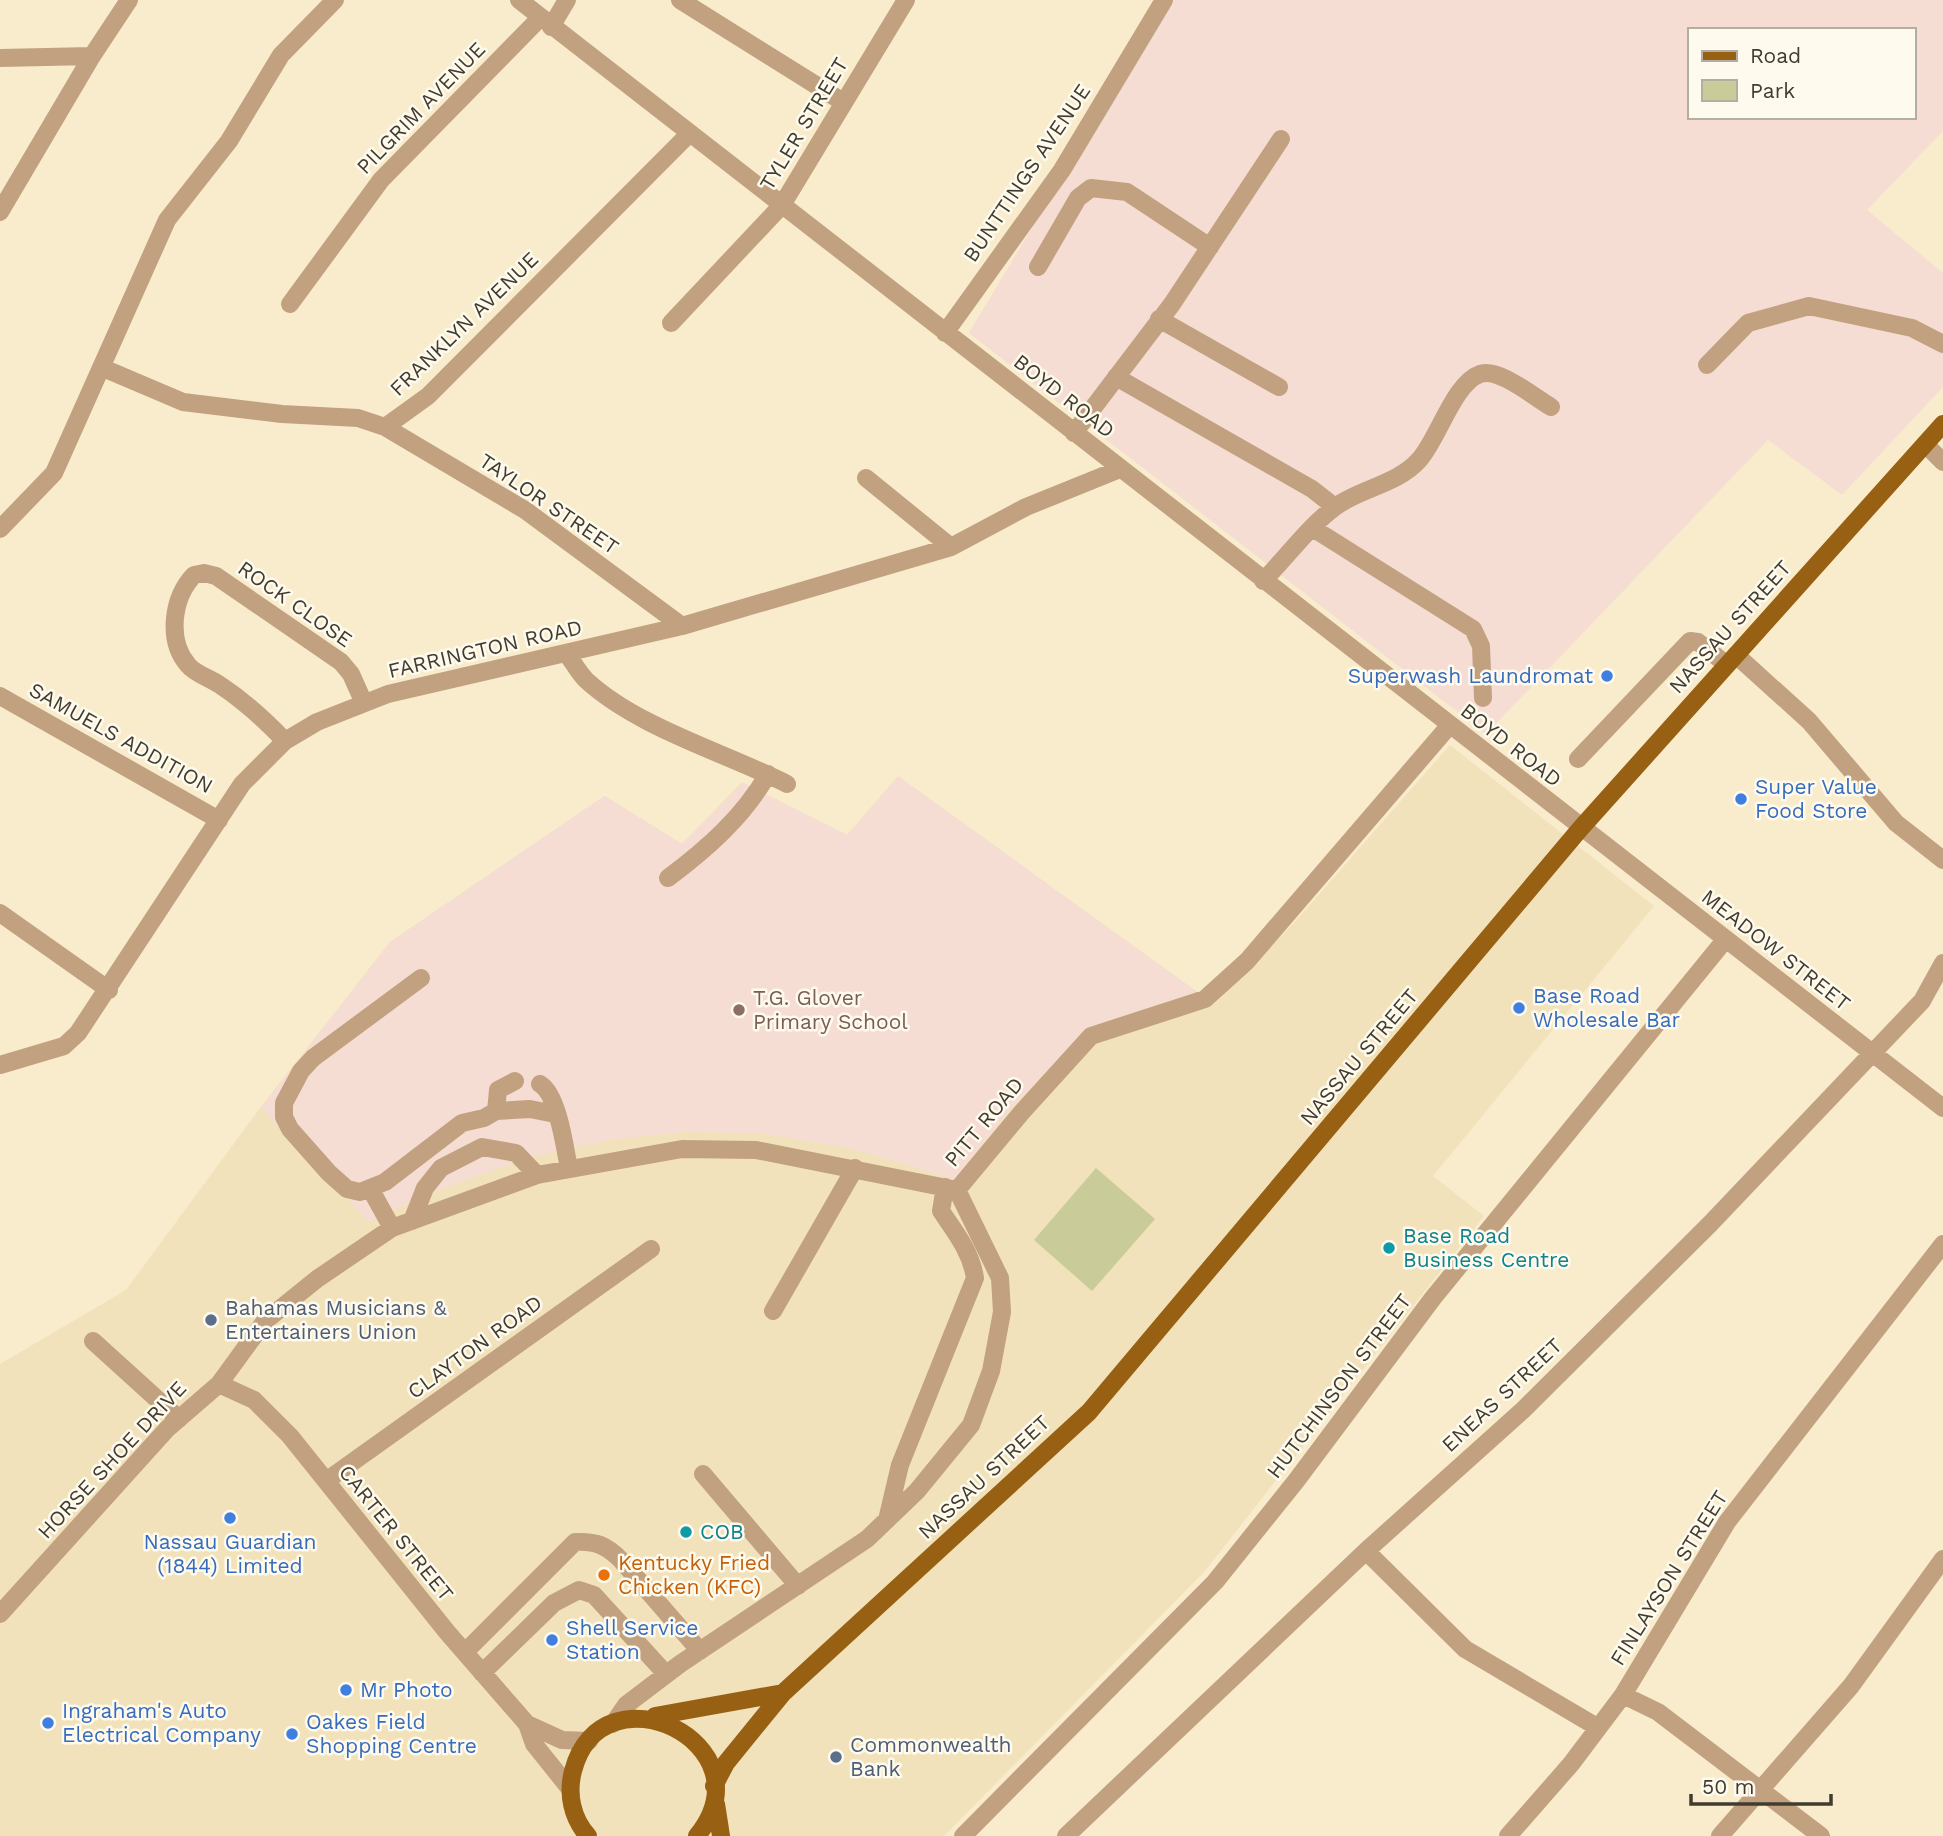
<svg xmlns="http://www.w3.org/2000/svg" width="1943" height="1836" font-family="'Work Sans',sans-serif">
<rect width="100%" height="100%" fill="#f8eccd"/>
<path fill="#f1e2bb" d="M1450,745L1654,906L1433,1176L1484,1216L1204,1572L944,1836H0V1364L126,1290L260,1108L390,942L605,796L682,844L742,782L847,835L898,776L1214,1004L1292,925Z"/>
<path fill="#f5ddd3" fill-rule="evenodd" d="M1168,0H1943V131L1867,210L1943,273V387L1842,495L1768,440L1486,734L969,333ZM1689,30H1913V117H1689Z
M898,776L1197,992L1087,1028L1013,1107L954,1179L853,1149L765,1134L691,1131L610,1140L531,1157L438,1190L369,1222L261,1108L390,942L604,796L682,844L743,783L848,835Z"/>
<path fill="#c9cc98" d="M1096,1168L1155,1219L1092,1291L1034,1240Z"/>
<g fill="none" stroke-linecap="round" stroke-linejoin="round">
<path stroke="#c1a180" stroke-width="18" d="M519,0L1943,1108
M680,0L843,102
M551,27L567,0
M0,58L92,56
M0,212L92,56L129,0
M1038,267L1078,198L1091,188L1127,192L1210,247
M290,304L381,180L541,17
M1159,319L1279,387
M671,323L782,205L906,0
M945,333L1062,170L1164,0
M1707,365L1748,323L1809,306L1912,328L1943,344
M103,368L183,402L282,414L358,418L385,427L428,396L690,133
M1116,377L1312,489L1335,507
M385,427L525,510L682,626
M1074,433L1172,304L1281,139
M1925,444L1943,462
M866,478L951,547
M0,529L54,473L167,220L229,141L281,55L335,0
M1314,529L1473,629L1481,646L1483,698
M1263,581C1286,558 1308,527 1335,507C1359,489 1398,484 1419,460C1438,439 1454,383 1480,374C1498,367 1534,397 1551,407
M567,654C573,662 579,673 586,680C638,728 724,752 787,784
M1736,655L1809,721L1896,823L1943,860
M0,696L219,820
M285,741C265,720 244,701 220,685C210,678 195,674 188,665C167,641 172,598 194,575L204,573L216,576L341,662L351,674L363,701
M1578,759L1690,641L1698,642L1726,664
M668,878C708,848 743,817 768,774
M0,913L109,990
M421,978L313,1058L301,1071L284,1103V1117L290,1129L329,1173L347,1189L360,1192L385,1182L462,1123L484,1118L496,1111L530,1109L555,1114
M0,1065L64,1046L78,1033L242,784L285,741L317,722L388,694L682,626L951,547L1026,507L1120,469
M540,1084C558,1094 565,1148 569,1169
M496,1111L498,1090L515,1081
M371,1190L392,1228
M957,1190L1022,1112L1091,1036L1205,999L1247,961L1449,726
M412,1221L425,1188L441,1168L482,1147L516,1153L537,1175
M773,1311L855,1168
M93,1341L179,1419
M219,1384L254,1400L290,1436L447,1632L527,1724L534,1744L570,1789
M703,1474L798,1586
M326,1481L651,1249
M887,1520L900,1465L975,1278C971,1252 956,1233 941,1211L945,1187
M1366,1551L1465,1649L1597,1727
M0,1614L167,1429L219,1384L265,1321L317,1279L392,1228L537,1175L682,1149L756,1150L957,1190
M465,1652L575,1542C596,1541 606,1545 621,1560L700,1651
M482,1673L554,1603L579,1590L594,1595L666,1674
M1623,1695L1658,1712L1821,1836
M527,1724L562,1740L589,1741
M613,1724L626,1705L680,1664L867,1539L917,1491L971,1425L991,1371L1002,1312L1000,1278L957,1190
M963,1836L1215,1582L1296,1481L1433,1298L1725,940
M1066,1836L1366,1551L1523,1410L1710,1224L1922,1001L1943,963
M1508,1836L1571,1764L1623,1695L1727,1522L1943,1244
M1720,1836L1851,1686L1943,1559"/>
<path stroke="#986012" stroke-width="18" d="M655,1716L783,1693
M714,1786L726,1763L783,1693L1089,1412L1580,829L1943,424
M716,1804L721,1836
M588,1836C572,1818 567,1794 573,1771C601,1662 772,1743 697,1836"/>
</g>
<g fill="#3f7fe0" stroke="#fefaed" stroke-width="2.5">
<circle cx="1607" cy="676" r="7"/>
<circle cx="1741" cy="799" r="7"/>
<circle cx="1519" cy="1008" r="7"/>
<circle cx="230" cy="1518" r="7"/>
<circle cx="552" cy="1640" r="7"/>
<circle cx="346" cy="1690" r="7"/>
<circle cx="48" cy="1723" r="7"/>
<circle cx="292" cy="1734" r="7"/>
</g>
<circle fill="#8d6e63" stroke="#fefaed" stroke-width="2.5" cx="739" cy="1010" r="7"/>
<g fill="#0f9aa8" stroke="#fefaed" stroke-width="2.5">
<circle cx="1389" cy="1248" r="7"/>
<circle cx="686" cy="1532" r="7"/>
</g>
<g fill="#5c6f8a" stroke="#fefaed" stroke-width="2.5">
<circle cx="211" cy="1320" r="7"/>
<circle cx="836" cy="1757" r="7"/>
</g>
<circle fill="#e8710a" stroke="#fefaed" stroke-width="2.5" cx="604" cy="1575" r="7"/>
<g text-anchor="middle" stroke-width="5" stroke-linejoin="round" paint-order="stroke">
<g font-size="21" fill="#413c30" stroke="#fefaed">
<text transform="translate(421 108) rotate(-46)" y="7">PILGRIM AVENUE</text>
<text transform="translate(804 124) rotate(-59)" y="7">TYLER STREET</text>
<text transform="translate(1027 173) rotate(-56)" y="7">BUNTTINGS AVENUE</text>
<text transform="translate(464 324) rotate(-44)" y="7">FRANKLYN AVENUE</text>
<text transform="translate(1064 396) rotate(38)" y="7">BOYD ROAD</text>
<text transform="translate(549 504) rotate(34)" y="7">TAYLOR STREET</text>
<text transform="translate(295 604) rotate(35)" y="7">ROCK CLOSE</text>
<text transform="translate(1730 627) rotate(-48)" y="7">NASSAU STREET</text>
<text transform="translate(485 649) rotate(-13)" y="7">FARRINGTON ROAD</text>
<text transform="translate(121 738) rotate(29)" y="7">SAMUELS ADDITION</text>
<text transform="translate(1511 745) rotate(38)" y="7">BOYD ROAD</text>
<text transform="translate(1776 950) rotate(38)" y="7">MEADOW STREET</text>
<text transform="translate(1359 1057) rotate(-50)" y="7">NASSAU STREET</text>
<text transform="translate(984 1122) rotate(-50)" y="7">PITT ROAD</text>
<text transform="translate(475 1347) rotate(-36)" y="7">CLAYTON ROAD</text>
<text transform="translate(1339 1386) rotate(-53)" y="7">HUTCHINSON STREET</text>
<text transform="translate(1502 1395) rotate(-43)" y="7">ENEAS STREET</text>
<text transform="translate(112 1460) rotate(-47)" y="7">HORSE SHOE DRIVE</text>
<text transform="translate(984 1477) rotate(-43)" y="7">NASSAU STREET</text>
<text transform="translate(396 1533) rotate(51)" y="7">CARTER STREET</text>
<text transform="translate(1669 1578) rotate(-58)" y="7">FINLAYSON STREET</text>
</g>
<g font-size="21" fill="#366cbe" stroke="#fefaed" text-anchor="start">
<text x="1593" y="683" text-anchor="end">Superwash Laundromat</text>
<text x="1755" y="794">Super Value<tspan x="1755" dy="24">Food Store</tspan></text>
<text x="1533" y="1003">Base Road<tspan x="1533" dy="24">Wholesale Bar</tspan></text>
<text x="230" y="1549" text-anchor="middle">Nassau Guardian<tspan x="230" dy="24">(1844) Limited</tspan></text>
<text x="566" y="1635">Shell Service<tspan x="566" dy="24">Station</tspan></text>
<text x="360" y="1697">Mr Photo</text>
<text x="62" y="1718">Ingraham's Auto<tspan x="62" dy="24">Electrical Company</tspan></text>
<text x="306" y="1729">Oakes Field<tspan x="306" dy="24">Shopping Centre</tspan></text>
</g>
<g font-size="21" fill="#785e54" stroke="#fefaed" text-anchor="start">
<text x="753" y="1005">T.G. Glover<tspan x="753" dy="24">Primary School</tspan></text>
</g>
<g font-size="21" fill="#0d838f" stroke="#fefaed" text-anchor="start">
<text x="1403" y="1243">Base Road<tspan x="1403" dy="24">Business Centre</tspan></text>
<text x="700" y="1539">COB</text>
</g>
<g font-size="21" fill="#4e5e75" stroke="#fefaed" text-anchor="start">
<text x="225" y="1315">Bahamas Musicians &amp;<tspan x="225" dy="24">Entertainers Union</tspan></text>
<text x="850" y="1752">Commonwealth<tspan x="850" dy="24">Bank</tspan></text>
</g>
<g font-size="21" fill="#c56008" stroke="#fefaed" text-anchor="start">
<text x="618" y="1570">Kentucky Fried<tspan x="618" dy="24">Chicken (KFC)</tspan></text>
</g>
</g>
<rect x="1688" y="28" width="228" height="91" fill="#fefaed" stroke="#b2aea1" stroke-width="2"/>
<rect x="1702" y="51" width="35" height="10" fill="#986012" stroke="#b2aea1" stroke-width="2"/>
<text x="1750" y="63" font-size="21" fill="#413c30">Road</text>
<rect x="1702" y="80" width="35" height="21" fill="#c9cc98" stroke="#b2aea1" stroke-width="2"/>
<text x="1750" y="98" font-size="21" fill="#413c30">Park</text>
<path d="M1691 1794v10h140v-10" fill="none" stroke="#413c30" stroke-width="3.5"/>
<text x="1702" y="1794" font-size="21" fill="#413c30" stroke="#fefaed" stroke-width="5" paint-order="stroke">50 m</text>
</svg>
